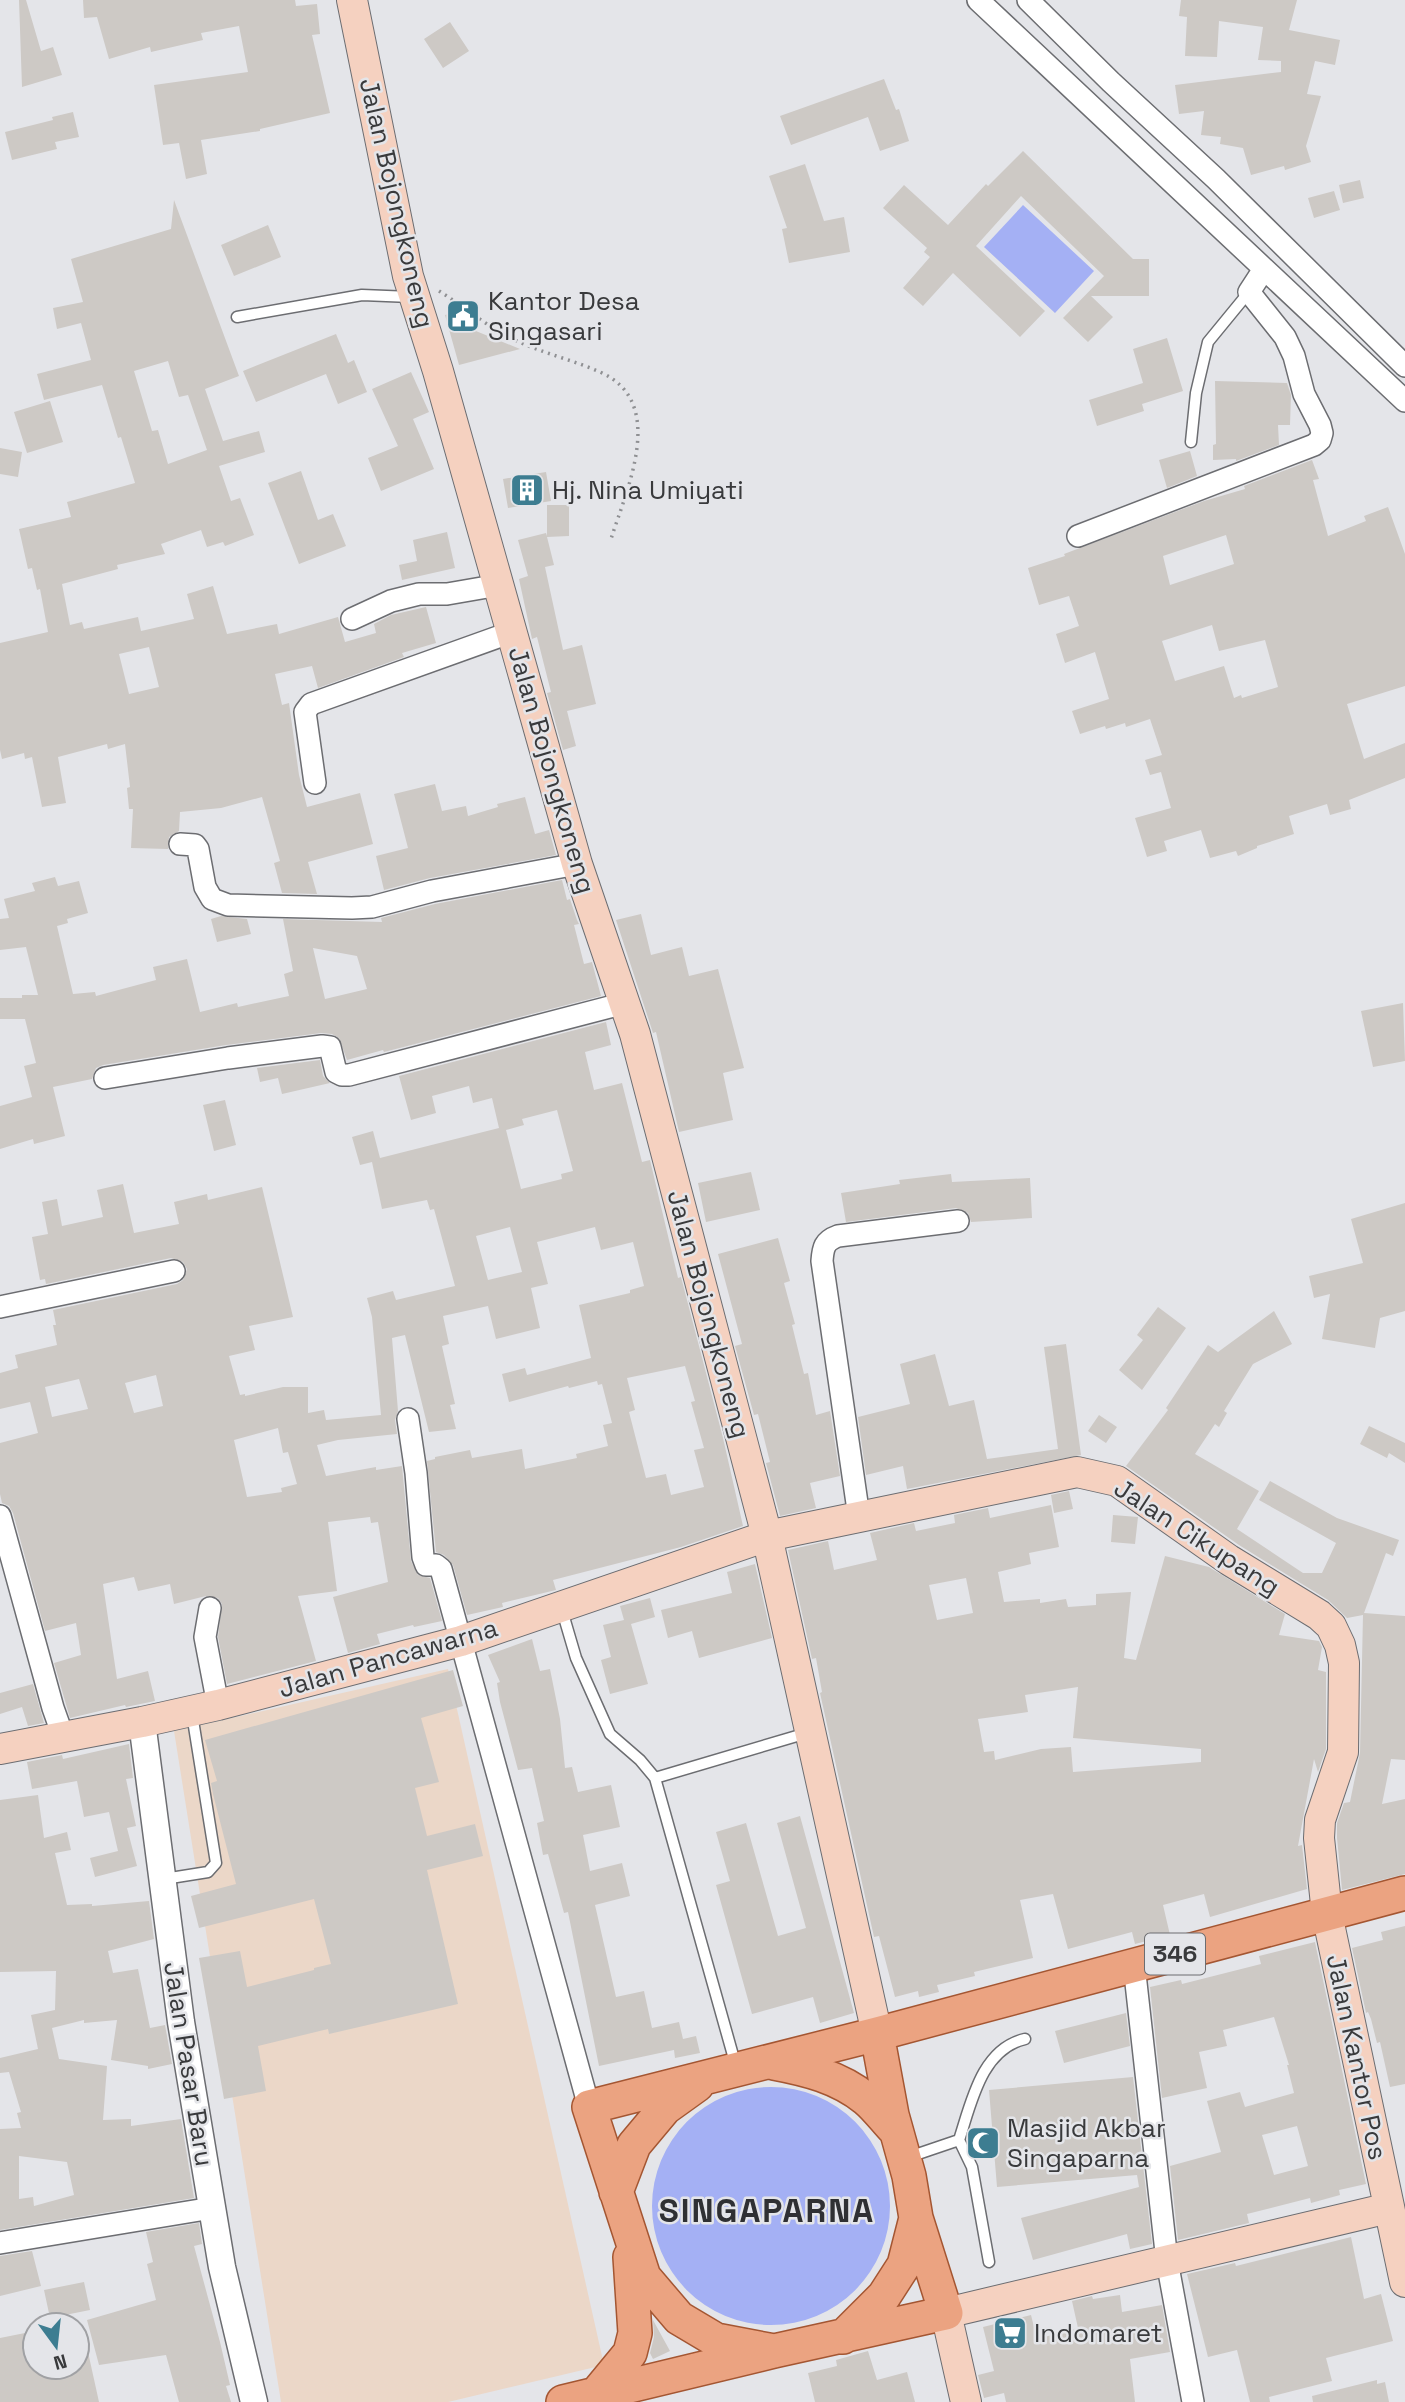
<svg xmlns="http://www.w3.org/2000/svg" width="1405" height="2402" font-family="'Space Grotesk',sans-serif">
<rect width="100%" height="100%" fill="#e4e5e9"/>
<path fill="#ebd7c8" d="M448,1669L604,2365L448,2402H281L174,1731Z"/>
<path fill="#a4b0f4" d="M1023,205L1094,271L1055,313L984,247Z
M652 2206a119 119 0 1 1 238 0a119 119 0 1 1-238 0Z"/>
<path fill="#cdc9c5" fill-rule="evenodd" d="M19,0H26L41,51L53,47L62,75L22,87Z
M83,0H295L296,6L317,4L320,34L312,35L330,113L260,129V131L201,140L207,174L186,179L179,143L163,145L154,85L248,72L239,26L201,33L203,40L151,52L150,47L109,59L97,17L84,18Z
M1181,0H1297L1289,30L1340,40L1335,65L1315,61L1307,94L1321,96L1306,146L1311,162L1285,170L1284,166L1251,175L1243,148L1220,144L1221,137L1201,135L1204,111L1179,114L1175,85L1281,72V61L1258,60L1263,27L1219,21L1217,57L1185,56L1187,17L1179,16Z
M450,22L469,51L443,68L424,39Z
M884,79L896,110L899,109L909,141L880,151L868,117L791,145L780,116Z
M73,112L79,137L55,142L57,149L12,160L5,132L53,120L52,117Z
M1023,151L1133,259H1149V296H1091L1113,317L1088,342L1063,318L1104,276L1021,196L976,246L1045,311L1020,337L953,273L923,306L903,288L930,257L924,252L927,248L883,208L904,185L948,225L986,184L988,186Z
M805,164L824,221L844,217L850,252L789,263L782,229L787,228L769,176Z
M1360,180L1364,198L1343,203L1339,185Z
M1334,191L1340,210L1314,218L1308,198Z
M174,200L239,376L205,389L223,441L259,431L265,452L219,466L231,501L240,498L254,535L225,546L223,542L207,547L201,530L161,544L165,554L117,565L118,569L62,584L70,625L82,622L84,629L138,617L141,631L194,619L187,594L213,586L227,634L277,624L279,634L338,617L345,642L376,633L374,624L391,615L426,607L436,643L402,653L404,657L318,688L312,666L275,674L282,705L289,703L299,775L307,807L360,793L373,844L308,862L317,894L282,893L274,863L280,861L262,797L221,808L180,812L179,831L169,837L168,849L131,848L133,809H129L127,788L130,787L125,744L108,749L107,744L58,757L66,803L42,807L32,757L25,759L24,753L2,759L0,750V643L48,632L40,589L37,590L32,568L28,569L19,529L71,517L67,502L135,483L121,437L118,438L102,385L44,400L37,374L91,360L81,323L57,329L53,308L83,302L71,259L171,229ZM168,361L179,397L188,395L207,450L168,464L158,430L152,431L134,371ZM149,647L159,687L129,694L119,654Z
M268,225L281,257L234,276L221,245Z
M465,309L471,329L520,349L459,365L445,315Z
M336,334L348,363L354,360L367,392L338,404L326,374L256,402L243,371Z
M1167,338L1183,391L1142,404L1144,411L1097,426L1089,400L1143,383L1133,349Z
M411,372L429,412L413,419L434,469L381,491L368,458L398,446L372,389Z
M1215,381L1287,383L1291,395L1290,425H1278L1279,445L1236,461V459L1213,460V445L1216,444Z
M50,401L63,442L27,453L14,412Z
M0,448L22,452L18,477L0,474Z
M1190,451L1197,476L1167,488L1159,460Z
M1312,460L1319,479L1313,480L1328,536L1366,521L1364,516L1388,507L1405,554V686L1347,704L1364,759L1405,743V778L1349,800L1351,809L1330,815L1327,804L1289,816L1294,834L1257,846V848L1238,856L1236,851L1210,858L1201,830L1164,841L1167,851L1147,857L1135,818L1171,808L1161,772L1150,775L1145,760L1162,755L1150,719L1126,727L1125,723L1106,729L1105,726L1080,734L1072,711L1109,699L1095,652L1065,663L1056,634L1079,626L1069,596L1039,605L1028,568L1065,556L1064,554L1204,501L1245,489L1244,486ZM1226,535L1234,564L1170,585L1163,556ZM1212,625L1219,651L1265,640L1278,687L1242,698L1241,695L1234,698L1224,666L1175,681L1162,641Z
M301,471L318,520L333,514L346,546L299,564L268,483Z
M546,472L551,501L508,508L503,479Z
M547,505H569V536L547,537L554,565L545,567L563,650L582,645L596,704L567,711L576,746L563,750L547,693L551,692L537,637L532,639L519,579L528,576L518,540L546,533L547,536Z
M447,532L455,568L402,580L399,565L417,561L413,540Z
M435,784L442,811L466,806L468,816L498,807L497,804L525,797L535,834L549,830L556,855L430,878L384,890L376,856L408,848L394,794Z
M55,877L58,886L79,881L88,913L67,919L68,923L57,926L73,994L95,992L96,996L156,980L153,967L187,959L200,1012L237,1003L238,1007L289,996L284,974L293,971L283,919L382,922L381,918L435,904L562,880L567,900L570,899L577,920L579,924L574,925L584,964L592,962L601,996L384,1052L383,1050L347,1060L339,1038L332,1034L321,1033L226,1045L103,1065L96,1068L92,1079L53,1087L65,1136L34,1144L33,1139L0,1149V1106L32,1097L24,1066L36,1063L25,1019H0V998H22V995H38L26,947L0,950V919L9,918L4,899L35,891L32,883ZM313,948L357,956L367,989L325,999Z
M641,914L651,955L682,947L689,976L718,969L744,1068L723,1073L733,1120L679,1132L656,1032L653,1033L616,920Z
M221,916L247,919L251,934L217,942L211,919Z
M1403,1003L1405,1061L1373,1067L1361,1011Z
M606,1022L611,1045L585,1052L594,1090L622,1083L642,1162L650,1160L678,1278L681,1277L723,1438L743,1526L681,1547L553,1580L556,1590L502,1603L503,1607L467,1615L453,1565L444,1555L436,1552L427,1461L435,1459V1457L470,1450L472,1458L522,1449L525,1469L577,1458L576,1454L608,1446L603,1425L612,1423L602,1384L598,1385L597,1381L569,1388L568,1386L509,1402L502,1374L525,1368L527,1375L591,1358L579,1305L630,1293V1290L644,1286L633,1242L601,1250L595,1227L537,1242L548,1284L531,1288L540,1328L496,1339L488,1306L443,1316L449,1344L442,1346L455,1404L450,1405L456,1429L429,1432L405,1335L392,1338L398,1411L395,1420L397,1434L338,1440L317,1445L326,1476L376,1467V1470L402,1466L411,1561L418,1575L430,1578L442,1621L414,1627L413,1625L377,1634L380,1644L348,1653L333,1597L388,1582L378,1522L371,1523L370,1517L328,1522L337,1591L298,1596L316,1661L227,1684L218,1637L222,1604L218,1598L206,1596L174,1604L170,1584L138,1591L134,1577L103,1584L117,1679L148,1671L155,1701L126,1707L125,1705L70,1718L54,1663L81,1655L76,1623L45,1631L13,1513L9,1506L2,1503L0,1494V1443L38,1433L30,1402L0,1409V1373L18,1368L15,1355L57,1345L53,1325H56L53,1310L177,1284L183,1280L187,1269L183,1262L171,1258L46,1284L45,1279L40,1280L32,1237L48,1234L42,1202L57,1199L62,1226L103,1217L97,1190L123,1184L134,1233L179,1224L174,1202L207,1194L208,1200L262,1187L293,1317L249,1326L255,1350L229,1356L240,1395L245,1394V1396L283,1387H308V1413L324,1410L326,1420L381,1415L372,1317L367,1298L393,1291L396,1300L455,1286L434,1209L430,1210L427,1200L382,1209L372,1162L360,1165L352,1137L373,1131L380,1158L499,1128L492,1098L473,1103L469,1086L432,1096L436,1113L411,1120L399,1076ZM557,1110L573,1171L561,1174L562,1179L521,1189L506,1130L524,1125L522,1119ZM510,1227L522,1272L488,1280L476,1236ZM685,1366L695,1401L691,1402L704,1448L694,1450L704,1487L671,1495L666,1474L646,1478L629,1412L635,1410L627,1378ZM156,1375L163,1406L134,1413L125,1383ZM79,1379L88,1409L52,1417L45,1387ZM278,1428L283,1453L288,1452L297,1484L281,1488L282,1492L247,1497L234,1440Z
M320,1060L323,1076L330,1083L282,1094L278,1078L260,1082L257,1068Z
M225,1100L236,1145L214,1151L203,1105Z
M751,1172L760,1210L706,1222L698,1183Z
M951,1174L952,1182L1030,1178L1032,1218L971,1222L968,1213L956,1208L846,1222L841,1193L900,1184L899,1180Z
M1405,1203V1311L1380,1318L1375,1348L1322,1339L1330,1294L1314,1298L1309,1276L1363,1263L1351,1219Z
M778,1238L790,1281L784,1283L795,1324L792,1325L804,1374L808,1373L816,1415L830,1411L840,1476L810,1483L816,1508L780,1516L766,1463L770,1462L758,1414L754,1415L735,1346L742,1344L718,1254Z
M1158,1307L1186,1328L1142,1390L1119,1370L1143,1340L1137,1335Z
M1274,1311L1292,1344L1253,1364L1224,1411L1227,1413L1219,1427L1215,1424L1195,1454L1259,1491L1237,1529L1303,1573H1322L1336,1543L1259,1500L1270,1481L1337,1518L1399,1540L1393,1556L1386,1553L1364,1613L1405,1616V1760L1391,1759L1382,1804L1405,1799V1874L1342,1890L1337,1838V1823L1344,1803L1350,1802L1360,1753L1363,1615L1347,1618L1328,1600L1239,1545L1126,1466L1168,1410L1166,1408L1208,1345L1218,1352Z
M1066,1344L1081,1455L907,1489L903,1466L866,1475L858,1417L910,1404L900,1364L935,1354L949,1406L974,1400L987,1459L1058,1449L1044,1347Z
M1099,1415L1117,1427L1106,1443L1088,1431Z
M1369,1426L1405,1443V1463L1389,1453L1387,1458L1360,1444Z
M1069,1491L1073,1509L1054,1513L1051,1495Z
M1051,1505L1059,1547L1029,1553L1031,1564L998,1572L1004,1602L1040,1599V1603L1066,1599L1068,1607L1096,1605V1594L1131,1592L1124,1658L1136,1660L1165,1556L1209,1567L1285,1614L1279,1635L1319,1641L1322,1647L1318,1670L1326,1672V1749L1318,1772L1314,1759L1298,1846L1302,1845L1307,1889L1210,1917L1204,1894L1163,1905L1170,1935L1135,1944L1132,1932L1068,1949L1053,1894L1020,1900L1033,1958L974,1972L975,1976L937,1985L939,1992L919,1997L918,1991L895,1997L879,1936L874,1937L820,1693L822,1692L816,1658L812,1659L788,1550L828,1541L834,1570L877,1560L870,1533L914,1523L916,1531L955,1523L954,1515L988,1508L990,1518ZM966,1578L973,1613L937,1620L929,1585ZM1078,1687L1073,1738L1201,1749V1762L1073,1772L1071,1747L1041,1749L995,1760L994,1751L984,1752L978,1719L1028,1712L1025,1695Z
M1113,1515L1138,1517L1135,1544L1111,1542Z
M755,1564L772,1638L699,1658L692,1631L668,1638L661,1610L732,1593L727,1572Z
M650,1598L655,1617L631,1624L648,1684L610,1694L601,1660L611,1657L603,1625L624,1620L620,1606Z
M532,1639L540,1671L550,1669L560,1719L565,1768L572,1767L578,1792L611,1785L620,1827L583,1835L590,1871L622,1863L630,1896L595,1905L616,1997L644,1991L652,2028L679,2022L683,2039L696,2036L700,2053L675,2058L674,2050L599,2066L568,1912L564,1913L548,1854L543,1855L537,1823L544,1821L532,1768L518,1770L500,1702L497,1683L500,1682L488,1655Z
M453,1670L463,1706L421,1718L439,1782L415,1788L427,1836L475,1824L483,1856L427,1870L458,2004L329,2034L328,2029L258,2046L266,2091L224,2099L199,1958L240,1951L247,1987L314,1970V1968L331,1964L314,1899L199,1928L191,1896L236,1884L213,1794L211,1783L217,1781L205,1740Z
M33,1684L44,1723L28,1726L22,1707L0,1714V1693Z
M129,1744L133,1778L126,1779L136,1826L127,1828L137,1866L95,1877L90,1858L118,1851L109,1812L84,1817L77,1781L32,1789L27,1762L62,1755L63,1759Z
M38,1795L44,1838L67,1832L71,1850L55,1853L67,1905L92,1904V1906L149,1901L154,1939L108,1951L113,1973L138,1969L150,2028L165,2025L172,2064L148,2069V2066L111,2060L117,2020L84,2023V2020L52,2028L59,2059L107,2066L103,2120L131,2119V2126L181,2119L194,2198L0,2230V2129L21,2128L17,2113L21,2112L9,2072L0,2073V2058L38,2049L31,2015L55,2010L56,1971L0,1972V1800ZM19,2156L67,2162L74,2195L34,2206L33,2197L19,2199Z
M800,1816L854,2013L820,2023L813,1997L752,2014L716,1885L730,1881L716,1832L746,1823L778,1936L806,1928L777,1823Z
M1405,1926V2084L1390,2087L1380,2042L1377,2043L1371,2019L1368,2012L1366,2013L1352,1948L1383,1940L1381,1932Z
M1315,1942L1366,2184L1339,2190L1340,2195L1311,2203L1310,2198L1247,2214L1249,2223L1178,2240L1170,2166L1221,2152L1207,2101L1240,2092L1245,2107L1294,2093L1287,2065H1289L1274,2017L1223,2030L1227,2046L1199,2052L1207,2088L1162,2098L1150,1987L1181,1980L1182,1984L1261,1964L1259,1956ZM1297,2126L1308,2166L1274,2175L1262,2135Z
M1126,2013L1130,2046L1064,2063L1055,2031Z
M1133,2077L1152,2244L1130,2249L1127,2234L1033,2260L1021,2218L1139,2187L1137,2175L997,2187L989,2090Z
M199,2223L202,2244L194,2246L220,2342L230,2385L226,2386L231,2402H179L166,2355L99,2365L87,2320L156,2300L147,2264L153,2262L146,2232Z
M1351,2237L1364,2299L1381,2294L1393,2341L1326,2358L1332,2381L1269,2397L1270,2402H1250L1237,2350L1208,2357L1187,2274L1235,2263L1236,2266Z
M32,2251L41,2286L0,2296V2256Z
M84,2282L90,2310L50,2318L44,2290Z
M1120,2295L1122,2312L1162,2305L1170,2352L1130,2359L1135,2402H1006L1004,2393L984,2398L978,2375L994,2371L983,2327L1031,2315L1037,2339L1078,2328L1072,2301L1092,2296L1093,2299Z
M653,2320L670,2351L653,2359L650,2353L654,2337Z
M35,2331V2367H77V2334H84L99,2402H0V2338Z
M868,2351L877,2380L907,2372L915,2402H815L808,2373L837,2366L836,2360Z
M1377,2380V2384L1385,2382L1389,2402H1313L1312,2396Z"/>
<g fill="none" stroke-linecap="round" stroke-linejoin="round">
<g stroke="#6c6d71" stroke-width="13">
<path id="service" d="M237,317L362,295L411,297
M1191,442L1196,393L1208,342L1249,292
M561,1607L576,1658L610,1734L640,1760L655,1778L736,2066
M655,1778L807,1733
M164,1879L208,1872L216,1863L192,1714
M959,2140C971,2104 981,2049 1025,2039
M906,2158L959,2140L972,2167L989,2262"/>
</g>
<g stroke="#6c6d71" stroke-width="24">
<path id="minor" d="M978,0L1405,401
M1028,0L1111,82L1216,179L1405,366
M1078,536L1314,445L1320,440L1322,433L1320,425L1304,394L1294,356L1285,337L1249,292L1264,269
M352,619L391,601L419,594H447L499,585
M315,783L305,712L311,704L512,632
M180,844L195,845L198,849L205,887L212,899L228,905L352,908L372,907L432,891L577,864
M105,1078L228,1058L322,1046L330,1047L336,1072L342,1075H349L625,1003
M0,1307L174,1271
M408,1419L416,1473L423,1557L426,1565H436L441,1569L589,2107
M0,1516L53,1708L63,1736
M859,1517L822,1261C823,1248 824,1241 838,1236L958,1221
M210,1608L205,1637L218,1705
M1134,1965L1167,2261L1193,2402
M0,2243L212,2208"/>
</g>
<g stroke="#6c6d71" stroke-width="29">
<path id="tertiary" d="M142,1722L181,2022L222,2267L254,2402"/>
</g>
<g stroke="#6c6d71" stroke-width="32">
<path id="secondary" d="M352,0L408,276L438,371L577,864L635,1034L767,1536L877,2034
M0,1749L142,1722L218,1705L461,1641L767,1536L1077,1472L1117,1481L1229,1560L1319,1615L1331,1626L1340,1645L1344,1663L1343,1752L1320,1820L1319,1838L1327,1914L1405,2282
M966,2402L946,2313L1389,2208"/>
</g>
<g stroke="#a45632" stroke-width="36">
<path id="primary" d="M774,2063C806,2069 839,2077 866,2099C877,2108 886,2121 896,2131
M616,2192L634,2145L665,2108L697,2085
M843,2337L884,2296L904,2265L916,2218
M774,2351L716,2340L679,2318L644,2277L589,2107L877,2034L1405,1893
M597,2393L630,2353L635,2333L630,2257
M563,2402L774,2351L946,2313L916,2218L909,2176L892,2115L877,2034"/>
</g>
<path stroke="#8f9093" stroke-width="3.5" stroke-dasharray="2 5" stroke-linecap="butt" d="M439,291C465,307 487,327 515,340C542,353 573,360 600,372C668,402 627,488 611,539"/>
<use href="#service" stroke="#fff" stroke-width="10"/>
<use href="#minor" stroke="#fff" stroke-width="21"/>
<use href="#tertiary" stroke="#fff" stroke-width="26"/>
<use href="#secondary" stroke="#f5d1c0" stroke-width="30"/>
<use href="#primary" stroke="#eba381" stroke-width="33"/>
</g>
<defs>
<g id="civic-square" transform="scale(1.75)"><rect x="-9" y="-9" width="18" height="18" rx="4" fill="#3d7d91" stroke="#e4e5e9"/><path d="M-.6-6.5H3V-4.5H.6V-3L4-1V1h2V6H-6V1h2V-1L-.6-3ZM-1.2 2.5V6h2.4V2.5Z" fill="#fff"/></g>
<g id="building-square" transform="scale(1.75)"><rect x="-9" y="-9" width="18" height="18" rx="4" fill="#3d7d91" stroke="#e4e5e9"/><path d="M-4-6H4V6H1V3H-1V6H-4ZM-2.5-4.3h1.7v1.8h-1.7ZM.8-4.3h1.7v1.8H.8ZM-2.5-1h1.7V.8h-1.7ZM.8-1h1.7V.8H.8Z" fill="#fff"/></g>
<g id="mosque-square" transform="scale(1.75)"><rect x="-9" y="-9" width="18" height="18" rx="4" fill="#3d7d91" stroke="#e4e5e9"/><path d="M3.5-4.9A6 6 0 1 0 3.5 4.9A5 5 0 1 1 3.5-4.9Z" fill="#fff"/></g>
<g id="supermarket-square" transform="scale(1.75)"><rect x="-9" y="-9" width="18" height="18" rx="4" fill="#3d7d91" stroke="#e4e5e9"/><path d="M-6-5.5h2.5l.6 2H6L4.5 2H-2.5L-4.4-4H-6ZM-1.5 3.2a1.3 1.3 0 1 0 .1 0ZM3 3.2a1.3 1.3 0 1 0 .1 0Z" fill="#fff"/></g>
</defs>
<g fill-rule="evenodd">
<use href="#civic-square" x="463" y="316"/>
<use href="#building-square" x="527" y="490"/>
<use href="#mosque-square" x="983" y="2143"/>
<use href="#supermarket-square" x="1010" y="2333"/>
</g>
<g text-anchor="middle" stroke-width="5" stroke-linejoin="round" paint-order="stroke">
<rect fill="#e4e5e9" stroke="#6c6d70" stroke-width="2" x="1145" y="1933.5" width="60" height="41" rx="5"/>
<g font-size="24" font-weight="bold" fill="#393a3c">
<text x="1175" y="1962">346</text>
</g>
<g font-size="26" fill="#393a3c" stroke="#e4e5e9">
<text transform="translate(397 203) rotate(77)" y="9">Jalan Bojongkoneng</text>
<text transform="translate(552 770) rotate(74)" y="9">Jalan Bojongkoneng</text>
<text transform="translate(709 1314) rotate(75)" y="9">Jalan Bojongkoneng</text>
<text transform="translate(1197 1537) rotate(33)" y="9">Jalan Cikupang</text>
<text transform="translate(388 1658) rotate(-16)" y="9">Jalan Pancawarna</text>
<text transform="translate(1357 2057) rotate(78)" y="9">Jalan Kantor Pos</text>
<text transform="translate(189 2064) rotate(81)" y="9">Jalan Pasar Baru</text>
</g>
<g font-size="26" fill="#393a3c" stroke="#e4e5e9" text-anchor="start">
<text x="488" y="310">Kantor Desa<tspan x="488" dy="30">Singasari</tspan></text>
<text x="552" y="499">Hj. Nina Umiyati</text>
<text x="1007" y="2137">Masjid Akbar<tspan x="1007" dy="30">Singaparna</tspan></text>
<text x="1034" y="2342">Indomaret</text>
</g>
<g font-size="33" font-weight="bold" letter-spacing="2" fill="#2f3033" stroke="#e4e5e9">
<text x="767" y="2222">SINGAPARNA</text>
</g>
</g>
<g transform="translate(56 2346) rotate(165)"><circle r="33" fill="#e4e5e9" stroke="#a0a1a4" stroke-width="2"/>
<path d="M0-5L12 26L0 18L-12 26Z" fill="#3d7d91"/>
<text y="-10" font-size="19" font-weight="bold" text-anchor="middle" fill="#393a3c">N</text>
</g>
</svg>
